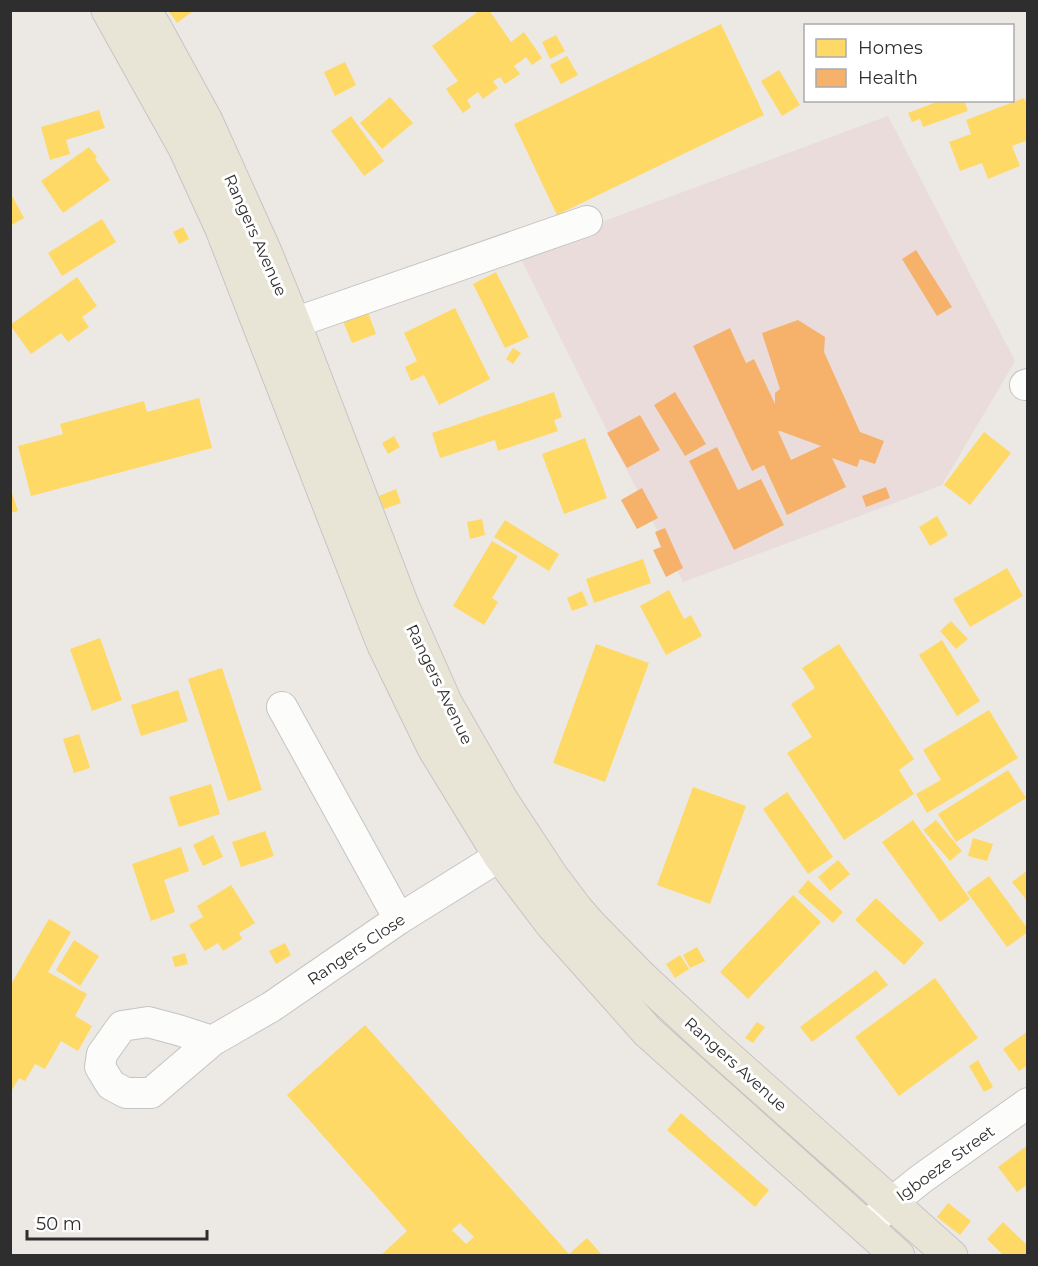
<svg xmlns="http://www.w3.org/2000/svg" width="1038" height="1266" font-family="Montserrat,sans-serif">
<rect width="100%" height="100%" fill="#ece8e4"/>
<path fill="#e9dcdb" d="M888,116L1015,361L942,485L683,582L518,253Z"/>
<path fill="#ffd966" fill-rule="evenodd" d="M168,10H191L192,12L177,23Z
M480,10H489L511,42L524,32L542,58L532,65L526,57L514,66L520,74L505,84L500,77L493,81L498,88L483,99L478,92L467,100L471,107L463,113L446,89L458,81L432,46Z
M721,24L764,115L557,215L514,124Z
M556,35L565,51L550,59L542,42Z
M567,56L578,75L561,84L550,65Z
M345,62L356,85L335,96L324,72Z
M779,70L800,105L782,116L761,81Z
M390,97L413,123L382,149L360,123Z
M1024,98L1028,106V140L1012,146L1020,166L988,179L982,163L960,171L949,142L971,134L966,120Z
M942,100H964L968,111L923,127L920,119L912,122L908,113Z
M99,110L105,128L66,140L70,154L50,160L41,127Z
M351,116L384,161L364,176L331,131Z
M89,147L97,157L95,159L110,180L63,213L41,181Z
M10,192L24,218L10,226Z
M102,219L116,242L62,276L48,253Z
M183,227L189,239L179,244L173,232Z
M496,272L529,337L505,348L473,284Z
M77,277L97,306L82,317L89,327L68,342L61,333L31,354L10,325Z
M455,308L490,379L439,405L424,375L411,381L405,367L417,361L404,333Z
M367,310L376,334L352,343L342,319Z
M513,348L521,353L513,364L506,359Z
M554,392L562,417L554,420L558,431L498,451L495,440L440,458L432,433Z
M199,398L212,448L31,496L18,446L63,434L60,424L144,401L147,412Z
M984,432L1011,453L970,505L944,485Z
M394,436L400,447L388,454L382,443Z
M585,438L607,498L564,514L542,454Z
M10,487L18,511L10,513Z
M396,489L401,503L384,509L379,496Z
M937,516L948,535L930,546L919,527Z
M482,519L485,535L470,539L467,522Z
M505,520L559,554L549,571L494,537Z
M492,541L518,556L492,598L498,602L484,625L453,606Z
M643,559L651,583L594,603L586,579Z
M1007,568L1023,596L970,627L953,599Z
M669,590L684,619L691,615L702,636L666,655L640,606Z
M582,591L588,605L572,611L567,598Z
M951,621L968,639L956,649L940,631Z
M100,638L122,700L92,711L70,649Z
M942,640L980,701L957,716L919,655Z
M596,644L649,663L605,782L553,763Z
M839,644L914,759L899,770L914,794L844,840L787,753L812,737L791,704L815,688L802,668Z
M222,668L262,790L228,801L188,679Z
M178,690L188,721L141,736L131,705Z
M989,710L1018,758L927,813L916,794L941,780L923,750Z
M79,734L90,768L74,773L63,739Z
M1008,770L1026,798L956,842L938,814Z
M211,784L220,814L179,827L169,797Z
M693,787L746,806L710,904L657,885Z
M787,792L833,857L808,874L763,809Z
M913,820L970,899L940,922L882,842Z
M936,820L962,851L950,861L923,830Z
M265,831L274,856L241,867L232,842Z
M213,835L223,857L203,866L193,845Z
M973,838L993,844L987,861L968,856Z
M181,847L189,871L164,880L175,912L151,921L132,864Z
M838,860L850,874L830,891L818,877Z
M1028,870V902L1012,882Z
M989,876L1028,929V932L1007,947L967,892Z
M808,880L843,912L833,923L798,892Z
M231,885L255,923L239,933L242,939L223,951L218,943L205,951L189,925L203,917L197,906Z
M793,895L821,922L748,999L720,972Z
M876,898L924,943L904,965L855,920Z
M49,919L71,932L48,972L87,994L75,1016L92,1026L78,1051L61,1041L45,1069L35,1064L25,1081L19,1078L10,1093V986Z
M74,940L99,956L80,986L56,970Z
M285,943L291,955L276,964L269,951Z
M697,947L705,961L690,968L683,955Z
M185,953L188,964L175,967L172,957Z
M680,955L689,969L675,978L666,964Z
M876,970L888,985L812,1042L800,1027Z
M935,978L978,1038L899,1096L855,1037Z
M757,1022L765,1027L753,1043L745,1038Z
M365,1025L569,1254L587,1238L603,1256H380L407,1231L287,1095ZM460,1223L474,1237L466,1244L452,1230Z
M1028,1031V1065L1019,1071L1003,1049Z
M978,1060L993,1087L984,1092L969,1066Z
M681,1113L769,1190L755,1207L667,1130Z
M1028,1145V1184L1017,1192L998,1167Z
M948,1203L971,1221L960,1235L937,1217Z
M1003,1222L1028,1246V1256H1004L987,1239Z"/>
<path fill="#f6b26b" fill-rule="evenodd" d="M916,250L952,307L937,316L902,259Z
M798,320L825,337L824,352L860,432L884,441L875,464L860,459L857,467L832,458L846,487L787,515L764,465L752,471L693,346L730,328L746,363L754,359L775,404V393L780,389L762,333ZM778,431H780L821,446L791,460Z
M675,392L706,444L685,456L654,405Z
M640,415L660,450L627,468L607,433Z
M717,447L738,490L761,479L784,525L734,550L689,461Z
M886,487L890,498L866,507L862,496Z
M642,488L658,518L637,529L621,500Z
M665,528L683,568L666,577L653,550L661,547L655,532Z"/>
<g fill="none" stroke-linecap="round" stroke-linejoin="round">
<g stroke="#c5c4c5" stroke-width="32">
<path id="minor" d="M294,323L587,221
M1025,385L1028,384
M282,707L399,919
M212,1041L178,1030L148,1022L122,1026L102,1054L100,1067L111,1085L126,1093H151L212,1041L271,1007L399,919L500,856
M866,1228L891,1203L921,1179L1028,1103"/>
</g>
<g stroke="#c6c5c4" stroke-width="35">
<path id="major" d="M108,10L185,148L222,229L383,643L434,748L500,856L551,923L648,1032L898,1256
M143,10L154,26L206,121L265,252L294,323L402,605L446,704L502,801L552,877L577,910L591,926L641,977L713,1044L951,1256"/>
</g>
<use href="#minor" stroke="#fcfcfb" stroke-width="30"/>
<use href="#major" stroke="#e8e4d6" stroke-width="33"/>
</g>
<g text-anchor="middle" stroke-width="6" stroke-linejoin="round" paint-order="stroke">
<g font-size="16" fill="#2e2e2e" stroke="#fff">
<text transform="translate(256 235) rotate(66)" y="6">Rangers Avenue</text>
<text transform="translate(440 684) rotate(64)" y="6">Rangers Avenue</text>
<text transform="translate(356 949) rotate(-34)" y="6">Rangers Close</text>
<text transform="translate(736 1064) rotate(42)" y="6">Rangers Avenue</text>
<text transform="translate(945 1163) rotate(-36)" y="6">Igboeze Street</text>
</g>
</g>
<rect width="1038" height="1266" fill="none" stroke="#2e2e2e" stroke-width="24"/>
<rect x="804" y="24" width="210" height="78" fill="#ffffff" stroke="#ababab" stroke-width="1.5"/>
<rect x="816" y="39" width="30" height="18" fill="#ffd966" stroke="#ababab" stroke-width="1.5"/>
<text x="858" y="54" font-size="18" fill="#2e2e2e">Homes</text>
<rect x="816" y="69" width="30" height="18" fill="#f6b26b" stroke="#ababab" stroke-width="1.5"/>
<text x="858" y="84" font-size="18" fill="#2e2e2e">Health</text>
<path d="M27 1230v9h180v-9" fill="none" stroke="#2e2e2e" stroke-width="3"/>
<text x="36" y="1230" font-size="18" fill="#2e2e2e" stroke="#ffffff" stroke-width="4.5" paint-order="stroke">50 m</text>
</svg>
